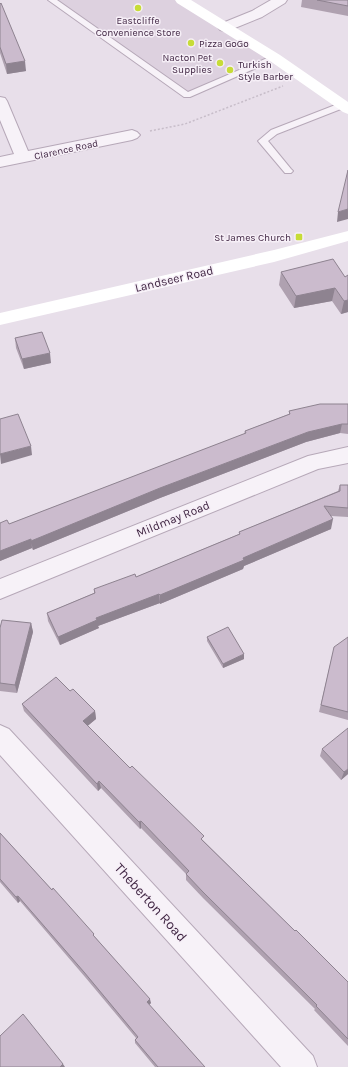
<svg xmlns="http://www.w3.org/2000/svg" width="348" height="1067" font-family="Karla,sans-serif">
<rect width="100%" height="100%" fill="#e8dfea"/>
<path fill="#ddd1df" d="M52,0H182L275,58L187,95Z"/>
<g fill="none" stroke-linecap="round" stroke-linejoin="round">
<g stroke="#b6a8b8" stroke-width="2">
<path id="lane" d="M48,0H57L188,92L272,56H278L279,58L190,97H184Z
M343,102L346,103L347,105L346,107L277,134L268,141L291,169L293,171L291,173H285L258,141L271,130Z"/>
</g>
<g stroke="#b6a8b8" stroke-width="2">
<path id="street" d="M271,0H287L285,3L262,17L230,30L225,31L220,30L218,27L220,24L252,11Z
M0,97L5,98L7,101L28,151L132,130L137,132L140,135L137,138L132,140L0,167V157L14,154L0,120Z
M348,447V463L318,469L0,599V579L308,456Z
M0,725L9,729L313,1056L317,1067H281L0,755Z"/>
</g>
<path stroke="#c7bdc9" stroke-width="1.5" stroke-dasharray="2 2" stroke-linecap="butt" d="M150,131L185,124L283,86"/>
<use href="#lane" fill="#f7f2f8" fill-rule="evenodd"/>
<use href="#street" fill="#f7f2f8" fill-rule="evenodd"/>
<path fill="#fff" fill-rule="evenodd" d="M175,0H191L280,55L348,102V114L343,112L270,61L177,3Z
M348,231V241L274,262L0,325V313L274,250Z"/>
</g>
<path fill="#afa1b0" d="M302,0H348V16L301,7Z
M0,4L26,71L7,74L0,53Z
M281,272L345,277L348,275V312L341,314L332,301L294,308L279,285Z
M15,338L51,363L24,369L16,348Z
M348,404V434L340,433L306,442L160,498L33,550L32,548L0,561V523L9,524L244,434L245,431L289,414V411Z
M340,485H348V517L331,516V529L244,566L243,569L160,604V603L98,626L99,628L60,645L48,621L47,613L94,593V589L136,577L165,565L239,534V532L338,491Z
M31,623L33,632L17,693L0,691V628Z
M207,637L244,659L223,668L207,641Z
M348,637V720L319,712L332,656Z
M70,691L95,711L96,719L87,726L295,931L348,982V1046L314,1010L315,1009L203,898L186,880V874L141,828L140,829L101,788L98,791L24,711L22,704Z
M322,749L348,774L341,780L320,756Z
M0,833L95,937L151,1003L149,1005L205,1067H155L135,1043V1040L136,1038L85,977L20,901L18,903L0,882Z"/>
<path fill="#8e8390" d="M25,61L26,71L7,74L6,64Z
M348,209V219L337,222L338,212Z
M335,288L332,301L294,308L296,296Z
M348,300V312L341,314L344,301Z
M50,353L51,363L24,369L22,359Z
M342,424L340,433L306,442L160,498L33,550L31,541L160,488L308,432Z
M31,446L32,455L1,464L0,454Z
M333,519L331,529L244,566L243,569L160,604V595L243,558Z
M31,539L32,548L0,561V551Z
M159,594L160,603L98,626L99,628L60,645L58,637L96,618Z
M31,623L33,632L17,693L15,685Z
M244,654V659L223,668V664Z
M95,711L96,719L84,729L83,721Z
M348,769V774L341,780L344,772Z
M99,781L101,788L98,791L97,784Z
M141,821V828L140,829L139,822Z
M18,896L20,901L18,903L16,897Z
M150,999L151,1003L148,1006L147,1002Z
M63,1064L65,1067H60Z"/>
<path fill="#cbbbcd" stroke="#8e8390" d="M317,0H348V6Z
M1,3L25,61L6,64L0,47V4Z
M348,170V209L338,212Z
M333,259L345,277L348,275V300L344,301L335,288L296,296L281,272Z
M42,332L50,353L22,359L15,338Z
M320,404H348V424H342L308,432L160,488L31,541V539L0,551V523L7,520L9,524L246,433L245,431L290,414L289,411Z
M18,414L31,446L0,454V419Z
M340,485H348V508L324,506L333,519L243,558L244,560L160,595L159,594L96,618L97,620L58,637L47,613L95,593L94,589L135,574L136,577L165,565L240,534L239,532L340,491Z
M2,620L31,623L15,685L0,683V628Z
M228,627L244,654L223,664L207,637Z
M348,637V712L321,705L334,647Z
M56,677L70,691L73,689L95,711L83,721L130,768L132,766L204,836L201,839L295,931L296,930L348,982V1039L316,1006L317,1005L203,892L186,874L189,871L141,821L139,822L99,781L97,784L22,704Z
M348,728V769L344,772L322,749Z
M0,833L52,890L53,888L94,934L93,935L150,999L147,1002L205,1067H158L135,1040L138,1037L84,972L18,896L16,897L0,879Z
M23,1014L63,1064L60,1067H0V1036Z"/>
<g fill="#c7dc37" stroke="#f6eff7" stroke-width="1.5">
<circle cx="138" cy="8" r="4"/>
<circle cx="191" cy="43" r="4"/>
<circle cx="220" cy="63" r="4"/>
<circle cx="230" cy="70" r="4"/>
<rect x="295" y="233" width="8" height="8" rx="2"/>
</g>
<g text-anchor="middle" stroke-width="3" stroke-linejoin="round" paint-order="stroke">
<g font-size="10" fill="#402643" stroke="#f6eff7" text-anchor="start">
<text x="138" y="24" text-anchor="middle">Eastcliffe<tspan x="138" dy="12">Convenience Store</tspan></text>
<text x="199" y="47">Pizza GoGo</text>
<text x="212" y="61" text-anchor="end">Nacton Pet<tspan x="212" dy="12">Supplies</tspan></text>
<text x="238" y="68">Turkish<tspan x="238" dy="12">Style Barber</tspan></text>
<text x="291" y="241" text-anchor="end">St James Church</text>
</g>
<g font-size="10" fill="#402643" stroke="#f6eff7">
<text transform="translate(66 149) rotate(-12)" y="4">Clarence Road</text>
</g>
<g font-size="12" fill="#402643" stroke="#f6eff7">
<text transform="translate(174 279) rotate(-13)" y="4">Landseer Road</text>
<text transform="translate(173 519) rotate(-22)" y="4">Mildmay Road</text>
</g>
<g font-size="14" fill="#402643" stroke="#f6eff7">
<text transform="translate(151 902) rotate(48)" y="5">Theberton Road</text>
</g>
</g>
</svg>
